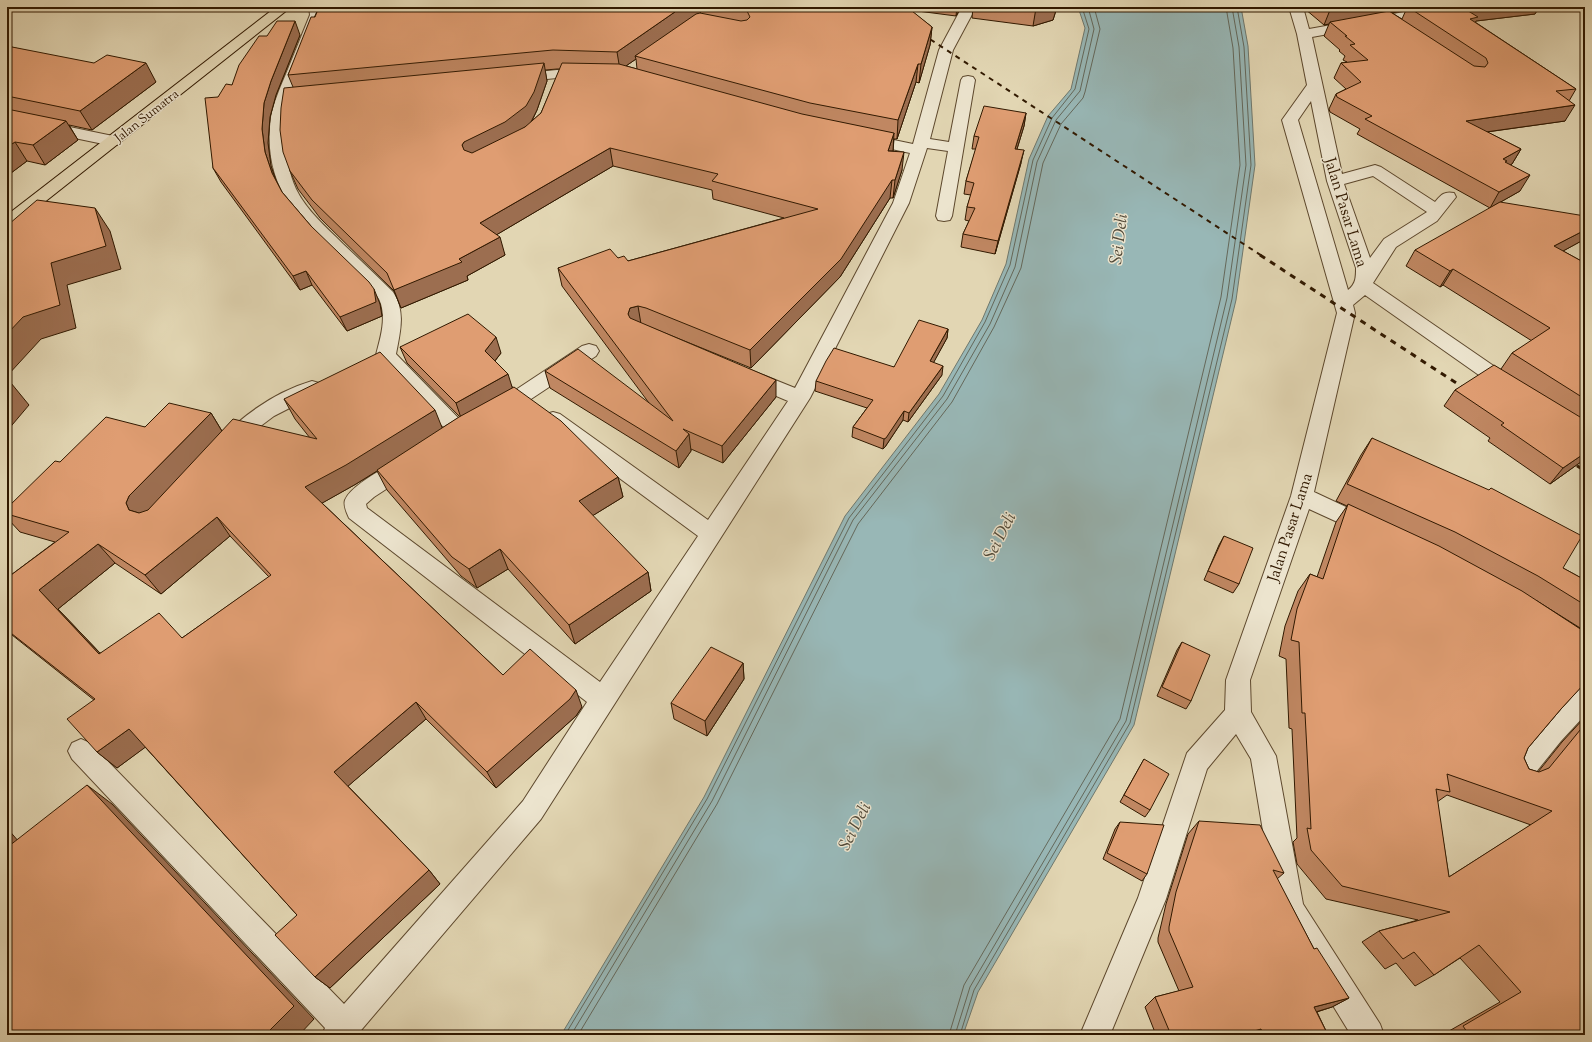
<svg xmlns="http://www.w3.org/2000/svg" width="1592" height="1042" font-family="'Sorts Mill Goudy',serif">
<rect width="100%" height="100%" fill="#e2d6b3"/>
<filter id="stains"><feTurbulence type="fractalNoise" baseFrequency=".005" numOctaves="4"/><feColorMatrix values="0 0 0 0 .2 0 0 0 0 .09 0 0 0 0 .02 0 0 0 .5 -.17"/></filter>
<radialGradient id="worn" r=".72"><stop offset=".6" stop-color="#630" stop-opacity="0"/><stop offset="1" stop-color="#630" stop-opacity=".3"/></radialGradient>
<path fill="#98b7b6" stroke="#6f786d" d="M1078,7H1241L1248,46L1255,165L1236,300L1134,725L978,992L963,1035H561L704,797L845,516L939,394L982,320L1006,264L1029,159L1048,116L1071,89L1085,28Z"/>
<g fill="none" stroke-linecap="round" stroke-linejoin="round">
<path stroke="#64685b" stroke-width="1" d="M565,1035L707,799L849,518L943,396L985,322L1010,265L1033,160L1052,118L1075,89L1089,29L1082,7
M571,1035L712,801L853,520L947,399L990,324L1015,267L1037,162L1056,120L1080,91L1094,29L1088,7
M578,1035L717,804L858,524L952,402L994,327L1021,268L1043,163L1061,124L1083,98L1085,92L1100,29L1094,7
M949,1035L964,985L1120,719L1221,297L1240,165L1233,48L1226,7
M955,1035L970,987L1126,721L1227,298L1246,165L1239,47L1232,7
M960,1035L974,990L1130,723L1232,299L1251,165L1244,47L1237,7"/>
<g stroke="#5d482d" stroke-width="2">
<path id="minor" d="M309,7H323L324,15C313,43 300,71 291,100C282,127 284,163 296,189C306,210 326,227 343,244C360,260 377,276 393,292C406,312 400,332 396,354L466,426L469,431L466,436L459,439L452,436L379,360L376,355C380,339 386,321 381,304C378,292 362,282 353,273C305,226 261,192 271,117C274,102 280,88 286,74C294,54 302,35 310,15Z
M962,7H976L953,50L930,139L949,142L961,80L963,77L968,76L973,77L975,80L952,216L950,220L944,221L938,220L936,216L948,151L927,148L909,203L810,398L541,819L357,1035H322L325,1028L72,759L68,751L72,743L81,739L90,743L344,1004L523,801L587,702L349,518C347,513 343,506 345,500C351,485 385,468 400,459L407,457L414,459L418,465L414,471L374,497L366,504L367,508L600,682L698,536L546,424L543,419L546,414L553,412L560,414L708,520L788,401L741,381L738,376L741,371L748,369L795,388L893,203L910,153L859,142L857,139L859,136L865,134L913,144L939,50Z
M1289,7H1303L1309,29L1432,7H1461L1459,10L1454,11L1312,37L1342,174L1375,165L1381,167L1435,202C1441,195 1444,191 1454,193L1456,197L1437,221L1396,247L1373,283L1517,382L1520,387L1517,392L1510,394L1503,392L1365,295L1353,305L1355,313L1314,492L1376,521L1379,527L1376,533L1368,536L1309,509L1250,680L1251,712L1276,756L1303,904L1380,1024L1384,1035H1351L1280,919L1276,909L1251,759L1236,734L1207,769L1166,899L1110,1035H1080L1138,898L1187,753L1225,710L1226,680L1291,496L1337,313L1282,120L1307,85L1297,34ZM1311,101L1327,181L1356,268C1356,277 1356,284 1348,290L1298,120ZM1373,176L1427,212L1384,239L1370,258L1344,184Z
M557,70L591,72L593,75L591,78L586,79L557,78L517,82L512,81L510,78L512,75L517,74Z
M7,114L113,136L119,138L121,141L119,144L113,146L7,124Z
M589,344L596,346L599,351L596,356L528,401L521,403L514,401L511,396L514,391L582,346Z
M312,381L319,383L322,388L319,393L274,416L254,431L235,448L228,451L221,448L218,443L221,438C246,413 278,391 312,381Z
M1585,687V715L1561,741L1528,782L1519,785L1510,782L1506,773L1510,764L1543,725L1576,690Z"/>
</g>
<g stroke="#311900" stroke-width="2">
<path id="trunk" d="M276,7H291L13,227L7,228V215Z"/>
</g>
<use href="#minor" fill="#ece4ce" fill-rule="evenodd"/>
<use href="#trunk" fill="#e2d6b3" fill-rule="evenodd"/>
<path stroke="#311900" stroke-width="2" stroke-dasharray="5 5" stroke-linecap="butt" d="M922,34L1262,256"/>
<path stroke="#311900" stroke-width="3" stroke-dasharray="6 6" stroke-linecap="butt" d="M1260,255L1470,392
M1567,459L1585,471"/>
</g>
<path fill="#c08762" stroke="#311900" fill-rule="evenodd" d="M319,7H961L956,16L910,10L932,27L930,45L919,83L916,82L897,139H894L893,151L902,170L893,198H890L840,277L751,368L645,325L776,397L723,463L691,449V451L679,468L550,388L545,371L649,403L562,286L558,268L618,258L628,261L784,218L713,199L712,190L613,166L496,235L505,255L467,276L468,280L401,308L394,291L320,218L298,189L290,171L293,87L288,75ZM636,59L637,69L626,66ZM557,69H560L541,113L532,121L537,110L547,81L545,70Z
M973,7H1057L1053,20L1033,26L972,18Z
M1306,7H1539L1535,14L1476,21L1475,22L1576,89L1569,101L1565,121L1487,132L1521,149L1512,164L1510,165L1520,191L1490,208L1357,134L1360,129L1330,112L1329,109L1336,94L1346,89L1334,78L1341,63L1347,62L1343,60L1345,56L1339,51L1340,50L1324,36L1329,24L1324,25L1305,9ZM1406,10L1402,19L1392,13Z
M300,35L276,95L270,117L268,143L271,166L276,180L282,192L311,226L380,304L382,316L347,331L312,285L300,290L221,182L213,168L218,97L232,85L267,36Z
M7,46L156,82L92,130L69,125L78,140L45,165L27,161L7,176Z
M1026,113L1024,126L1017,149L1021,163L995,254L961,247L963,234L969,221L965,220L967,207L971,195L964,194L966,181L976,149H972L974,136Z
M1585,239L1563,251L1585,263V459L1550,484L1488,441L1490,438L1444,406L1455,390L1501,369L1512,353L1532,341L1443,285L1440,287L1406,266L1415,250Z
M948,329L947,338L933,363L942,375L908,422L903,420L885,447L883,449L852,437L853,427L867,408L815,391L816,381L894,367Z
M400,347L501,353L495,361L513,388L618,477L623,497L592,516L648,572L651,591L575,644L508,569L477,588L461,576L387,490L377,471L356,484L322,503L503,675L582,707L576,716L496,788L426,719L348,786L429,870L440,884L330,988L315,977L297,915L145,747L117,768L97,752L94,700L7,631V578L55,542L20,532L7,518V508L60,462L145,427L211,413L222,431L310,438L295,419L284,399L442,428L460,417L407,363ZM230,536L269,577L182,638L100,653L58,609L115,563L161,594Z
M1372,438L1563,568L1585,580V631L1537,601L1585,632V686L1581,687L1561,709L1528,748L1524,758L1529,769L1538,772L1562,742L1585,717V1035H1442L1500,1002L1460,958L1434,975L1415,986L1396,963L1385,969L1362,942L1379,931L1418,920L1326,899L1297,864L1293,842L1297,838L1292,729L1289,728L1286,659L1279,656L1285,626L1298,591L1310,574L1317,577L1336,522L1347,506L1336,501L1361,455ZM1447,795L1531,825L1449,877L1437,802Z
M1224,536L1239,584L1233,593L1204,580L1219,545Z
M1182,642L1191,701L1186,709L1157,696L1177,650Z
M743,663L744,679L707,736L674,719L671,703Z
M1144,759L1150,810L1145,817L1120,802Z
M1199,821L1284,873L1277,879L1314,949L1349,998L1332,1007L1317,1012L1328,1035H1156L1145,1007L1155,997L1179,991L1158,942V938L1166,904L1188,834Z
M1120,822L1147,874L1142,881L1103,859L1115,829Z"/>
<path fill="#9c6e50" stroke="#311900" d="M682,7H700L701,21L635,56L636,59L620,70L617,52Z
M957,7H961L956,16Z
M1038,7H1057L1053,20L1033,26L1036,8Z
M1348,7H1423H1408L1406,10L1332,23L1330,22L1329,24L1324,25L1330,10Z
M1480,7H1539L1535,14L1476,21L1470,31L1465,9Z
M295,21L300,35L276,95L270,117L268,143L271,166L278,187L272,173L265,152L262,129L264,103L271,81Z
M932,27L930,45L919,83L921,64Z
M146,63L156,82L92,130L80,111Z
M544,63L547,81L537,110L530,124L467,163L462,145L464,142Z
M918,64L916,82L897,139L898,120Z
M1575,105L1565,121L1457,136L1466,121Z
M1026,113L1024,126L1013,162L1015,149Z
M66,121L78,140L45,165L33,145Z
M894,133L893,151H888Z
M15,142L27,161L7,176V147Z
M610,148L613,166L486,241L480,223Z
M1521,149L1512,164L1502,169L1503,159Z
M1024,150L1021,163L995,254L998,241Z
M904,152L902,170L893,198L895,180Z
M1530,175L1520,191L1490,208L1499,192Z
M892,180L890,198L840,277L751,368L750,350Z
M95,208L110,231L121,269L67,285L76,328L41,339L7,376V334L51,263Z
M1585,230V239L1543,262L1554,246Z
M500,237L505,255L467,276L468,280L401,308L394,290L459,259Z
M1453,269L1443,285L1440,287L1450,271Z
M306,271L312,285L300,290L293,276Z
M374,289L380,304L382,316L347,331L340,317Z
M638,306L641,324L631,332L628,314L630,308Z
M948,329L947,338L929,371L930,361Z
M496,337L501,353L490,367L485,351Z
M943,366L942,375L908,422L909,413Z
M508,374L513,390L461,418L456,403Z
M776,380V397L723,463L722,446Z
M11,383L29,405L7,431V387Z
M435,410L443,430L356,484L317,506L305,487Z
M904,411L903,420L885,447L883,449L884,439Z
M211,413L223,433L145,515L129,510L126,503L129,496Z
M689,434L691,451L679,468L676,451Z
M1585,453V459L1550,484L1563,468Z
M618,477L623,497L584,521L579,501Z
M217,517L230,536L161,594L145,575Z
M98,544L115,563L58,609L117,671L99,654L39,590Z
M500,549L508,569L477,588L469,569Z
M648,572L651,591L575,644L569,625Z
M743,663L744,679L707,736L705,721Z
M576,690L582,707L576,716L496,788L487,772Z
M416,702L426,719L347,787L334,772Z
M129,729L147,746L117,768L97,752Z
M7,741L11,745L7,748Z
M87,785L112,804L314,1019L299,1035H265Z
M7,828L38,864L9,846L7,844Z
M429,870L440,884L330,988L315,977Z
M1349,998L1332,1007L1299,1017L1314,1007Z
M1261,1029L1252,1035H1241Z"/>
<path fill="#df9d72" stroke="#311900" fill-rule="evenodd" d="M319,7H682L617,52L553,50L288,75L311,17H315Z
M723,7H907L932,27L921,64H918L898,120L810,103L635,56L696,14L700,13L741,21L747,20L750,17L747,11Z
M1326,7H1348L1330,10Z
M1408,7H1480L1465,9L1478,17L1470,19L1576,89L1556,91L1575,105L1466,121L1521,149L1503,159L1507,161L1505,162L1530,175L1499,192L1365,119L1372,116L1337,97L1336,94L1361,82L1341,63L1368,60L1350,45L1355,44L1345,36H1347L1330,22L1389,11L1474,66L1485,67L1488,63L1486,58Z
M277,21H295L271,81L264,103L262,129L265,152L272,173L282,192L311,226L369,282L374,289L376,302L340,317L306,271L293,276L213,168L205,98L218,97L226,84L232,85L239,65L259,36H267Z
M7,46L94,63L107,55L146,63L80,111L7,96Z
M544,63L534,92L526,106L505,122L464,142L462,145L464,150L472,153L525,127L541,113L562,63L619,64L802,114L894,133L888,151L904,152L895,180H892L841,259L750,350L646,308L638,306L630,308L628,314L630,318L776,380L722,446L683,429L689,434L676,451L545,371L578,349L673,421L558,268L610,249L618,258L624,256L628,261L818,209L712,181L718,174L610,148L480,223L500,237L459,259L462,262L394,290L387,273L312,200L290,171L283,152L280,130L281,108L284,88Z
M984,106L1026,113L1015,149L1024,150L998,241L963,234L975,208L967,207L974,183L966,181L979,137L974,136Z
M7,109L66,121L33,145L15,142L7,147Z
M37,200L95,208L106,246L51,263L60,305L23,317L7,334V224H9Z
M1500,202L1585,216V230L1554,246L1585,263V399L1512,353L1550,328L1453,269L1450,271L1415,250Z
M468,314L496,337L485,351L508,374L456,403L400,347Z
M919,320L948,329L930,361L943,366L909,413L904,411L886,438L884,439L853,427L873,400L816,381L826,361L834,348L894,367Z
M380,352L435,410L346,465L305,487L503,675L530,649L576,690L570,699L487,772L416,702L334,772L429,870L315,977L275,935L297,915L129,729L97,752L67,719L95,699L7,630V578L69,532L7,514V508L55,461L60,462L106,417L145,427L169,403L211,413L129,496L126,503L129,510L139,513L148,510L233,419L317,439L284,399ZM217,517L271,575L182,638L159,613L99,654L39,590L98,544L145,575Z
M1494,365L1585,420V453L1563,468L1501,425L1504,423L1455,390Z
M7,382L11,383L7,387Z
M514,387L561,421L618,477L579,501L648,572L569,625L500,549L469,569L452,557L377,470L459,417Z
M1372,438L1489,490L1491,488L1582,536L1563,568L1585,580V605L1538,576L1455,532L1347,484Z
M1348,504L1439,546L1522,591L1585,632V683L1561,709L1528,748L1524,758L1529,769L1539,772L1549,768L1585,724V1035H1469L1463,1026L1521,992L1479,945L1434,975L1414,952L1403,959L1379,931L1450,912L1342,886L1311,850L1307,828L1311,829L1305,713H1302L1299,642L1291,640L1297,609L1310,574L1323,579ZM1447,774L1552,811L1449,877L1436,789L1450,792Z
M1224,536L1253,548L1239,584L1208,571Z
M1182,642L1210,655L1191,701L1162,687Z
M711,647L743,663L705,721L671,703Z
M1144,759L1169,774L1150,810L1124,795Z
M87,785L294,1006L265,1035H7V844L9,846Z
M1199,821L1260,825L1284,873L1273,870L1314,949L1317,948L1349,998L1314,1007L1328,1035H1264L1261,1029L1241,1035H1171L1155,997L1193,987L1169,931V927L1176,892Z
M1120,822L1164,825L1147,874L1107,853Z"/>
<g text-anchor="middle" stroke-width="3" stroke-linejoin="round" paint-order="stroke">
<g font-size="13" fill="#311900" stroke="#ece4ce">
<text transform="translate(146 115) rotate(-38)" y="5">Jalan Sumatra</text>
</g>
<g font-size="16" fill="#311900" stroke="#ece4ce">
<text transform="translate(1347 212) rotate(73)" y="6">Jalan Pasar Lama</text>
<text transform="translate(1289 527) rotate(-72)" y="6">Jalan Pasar Lama</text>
</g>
<g font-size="17" font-style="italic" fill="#504837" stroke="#ece4ce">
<text transform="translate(1118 239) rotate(-83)" y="6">Sei Deli</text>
<text transform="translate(999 536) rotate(-63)" y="6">Sei Deli</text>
<text transform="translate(854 826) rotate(-63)" y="6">Sei Deli</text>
</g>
</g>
<rect width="1592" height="1042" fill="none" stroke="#e2d6b3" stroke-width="24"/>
<rect x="8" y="8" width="1576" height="1026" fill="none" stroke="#311900" stroke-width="2"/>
<rect x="12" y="12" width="1568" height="1018" fill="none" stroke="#311900"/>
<rect width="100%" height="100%" filter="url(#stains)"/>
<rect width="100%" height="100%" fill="url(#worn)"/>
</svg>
